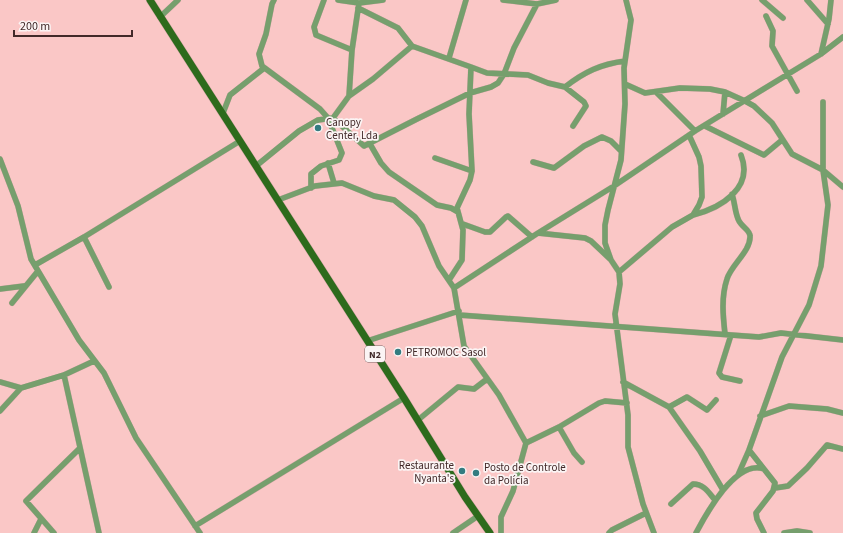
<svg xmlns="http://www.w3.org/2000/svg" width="843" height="533" font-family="'Source Sans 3',sans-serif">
<rect width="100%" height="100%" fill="#fac7c6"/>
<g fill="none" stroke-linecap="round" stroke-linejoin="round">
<g stroke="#d5a7a7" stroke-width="6">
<path id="minor" d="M274,0L272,4L266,34L259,54L262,66L320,109L328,118L342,153L339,160L321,166L311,174V188
M324,0L314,27L316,35L352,50
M338,0L359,3L383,0
M503,0L537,4L556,0
M626,0L631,20L624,68L625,104L621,160L608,210L605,225V243L611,260L619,272L620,284L615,314L628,415V447L643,504L654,533
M762,0L783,18
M807,0L828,24
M358,8L398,28L412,46L471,67L469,114L472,171L470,180L457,208L463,230L462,260L449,280
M766,16L773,31L772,46L797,91
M160,17L178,0
M821,54L829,19L831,0
M449,58L466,0
M471,67L487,73L528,75L548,83L565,87L584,102L586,106L573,126
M625,84L645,93L680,88L710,89L725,92L745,101L754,106L772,123L792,154L823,170L843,187
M565,87C584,72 601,64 625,61
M656,92L695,131
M349,96L352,50L359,3
M223,113L230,95L263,69
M723,114L725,92
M333,118L349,96L373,79L412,46
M705,126L764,155L782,140
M370,144L381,163L389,172L437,205L451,208L458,212
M435,158L472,171
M0,159L18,206L31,259L79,340L104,373L136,438L200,533
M533,162L554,168L584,146L602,137L611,141L621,151
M328,163L334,183
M256,166L299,131L318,120L333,118L364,146L417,119L470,93L491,87L498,83L504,74L514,48L537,4
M278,200L315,186L342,183L374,196L394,200L415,217L422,226L439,266L454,288L464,346L499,395L526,443L513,491L501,517V533
M693,215C721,208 754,188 741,155
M463,224L485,232H490L506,217L508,216L532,237
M538,233L614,186L695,131L821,54L843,37
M84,237L109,287
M35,265L84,237L240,141
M619,272L672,227L693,215L699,205L702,197L701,166L699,157L689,135
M454,288L538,233L585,238L591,241L610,259
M0,289L24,286
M12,303L38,271
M459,315L731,335L759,337L781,333L843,340
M725,334C723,316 721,297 727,279C731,265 751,251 750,236C750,230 742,227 739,221C735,214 735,203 732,194
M731,335L719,373L722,377L740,381
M367,341L459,311
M64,375L99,533
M0,382L21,388
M623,382L669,407L700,451L723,490
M669,407L687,397L707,410L716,400
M0,411L21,388L64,375L94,361
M760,416L789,406L827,409L843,413
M418,420L458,387L474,389L487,379
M559,427L574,453L582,462
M526,443L559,427L599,403L605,401L627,403
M738,475L749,450
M775,488L788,486L807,468L827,445L843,449
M671,504L693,484C704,484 709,493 715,500
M195,526L404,398
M34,533L41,519
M54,533L26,501L79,449
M453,533L478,516
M609,533L612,530L646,513
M696,533C706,514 736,459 764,469
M764,533L757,519L756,513L773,491L775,483L749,450L782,357L809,305L821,266L828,205L823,170V102
M784,533L797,531L810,533"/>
</g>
<g stroke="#d5a7a7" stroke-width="8">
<path id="major" d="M150,0L404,398L465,497L490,533"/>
</g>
<use href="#minor" stroke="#769f6d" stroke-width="5.5"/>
<use href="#major" stroke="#2d6b1c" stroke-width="7"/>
</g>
<g fill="#337c80" stroke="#fbf4f4" stroke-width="1.5">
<circle cx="318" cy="128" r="4"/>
<circle cx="398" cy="352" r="4"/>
<circle cx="462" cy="471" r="4"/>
<circle cx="476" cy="473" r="4"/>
</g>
<g text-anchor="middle" stroke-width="3.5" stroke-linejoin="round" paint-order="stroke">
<rect fill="#fbf4f4" stroke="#7a6666" stroke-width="1" x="365" y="346" width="20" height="16" rx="3"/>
<g font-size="10" font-weight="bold" fill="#422929">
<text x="375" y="358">N2</text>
</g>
<g font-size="11" fill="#422929" stroke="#fbf4f4" text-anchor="start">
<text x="326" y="126">Canopy<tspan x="326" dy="13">Center, Lda</tspan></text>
<text x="406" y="356">PETROMOC Sasol</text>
<text x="454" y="469" text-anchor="end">Restaurante<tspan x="454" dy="13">Nyanta's</tspan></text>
<text x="484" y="471">Posto de Controle<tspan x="484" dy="13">da Polícia</tspan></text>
</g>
</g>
<path d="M14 30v6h118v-6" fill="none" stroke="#422929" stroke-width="2"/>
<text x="20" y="30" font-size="12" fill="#422929" stroke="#fbf4f4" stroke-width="3" paint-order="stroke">200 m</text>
</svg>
